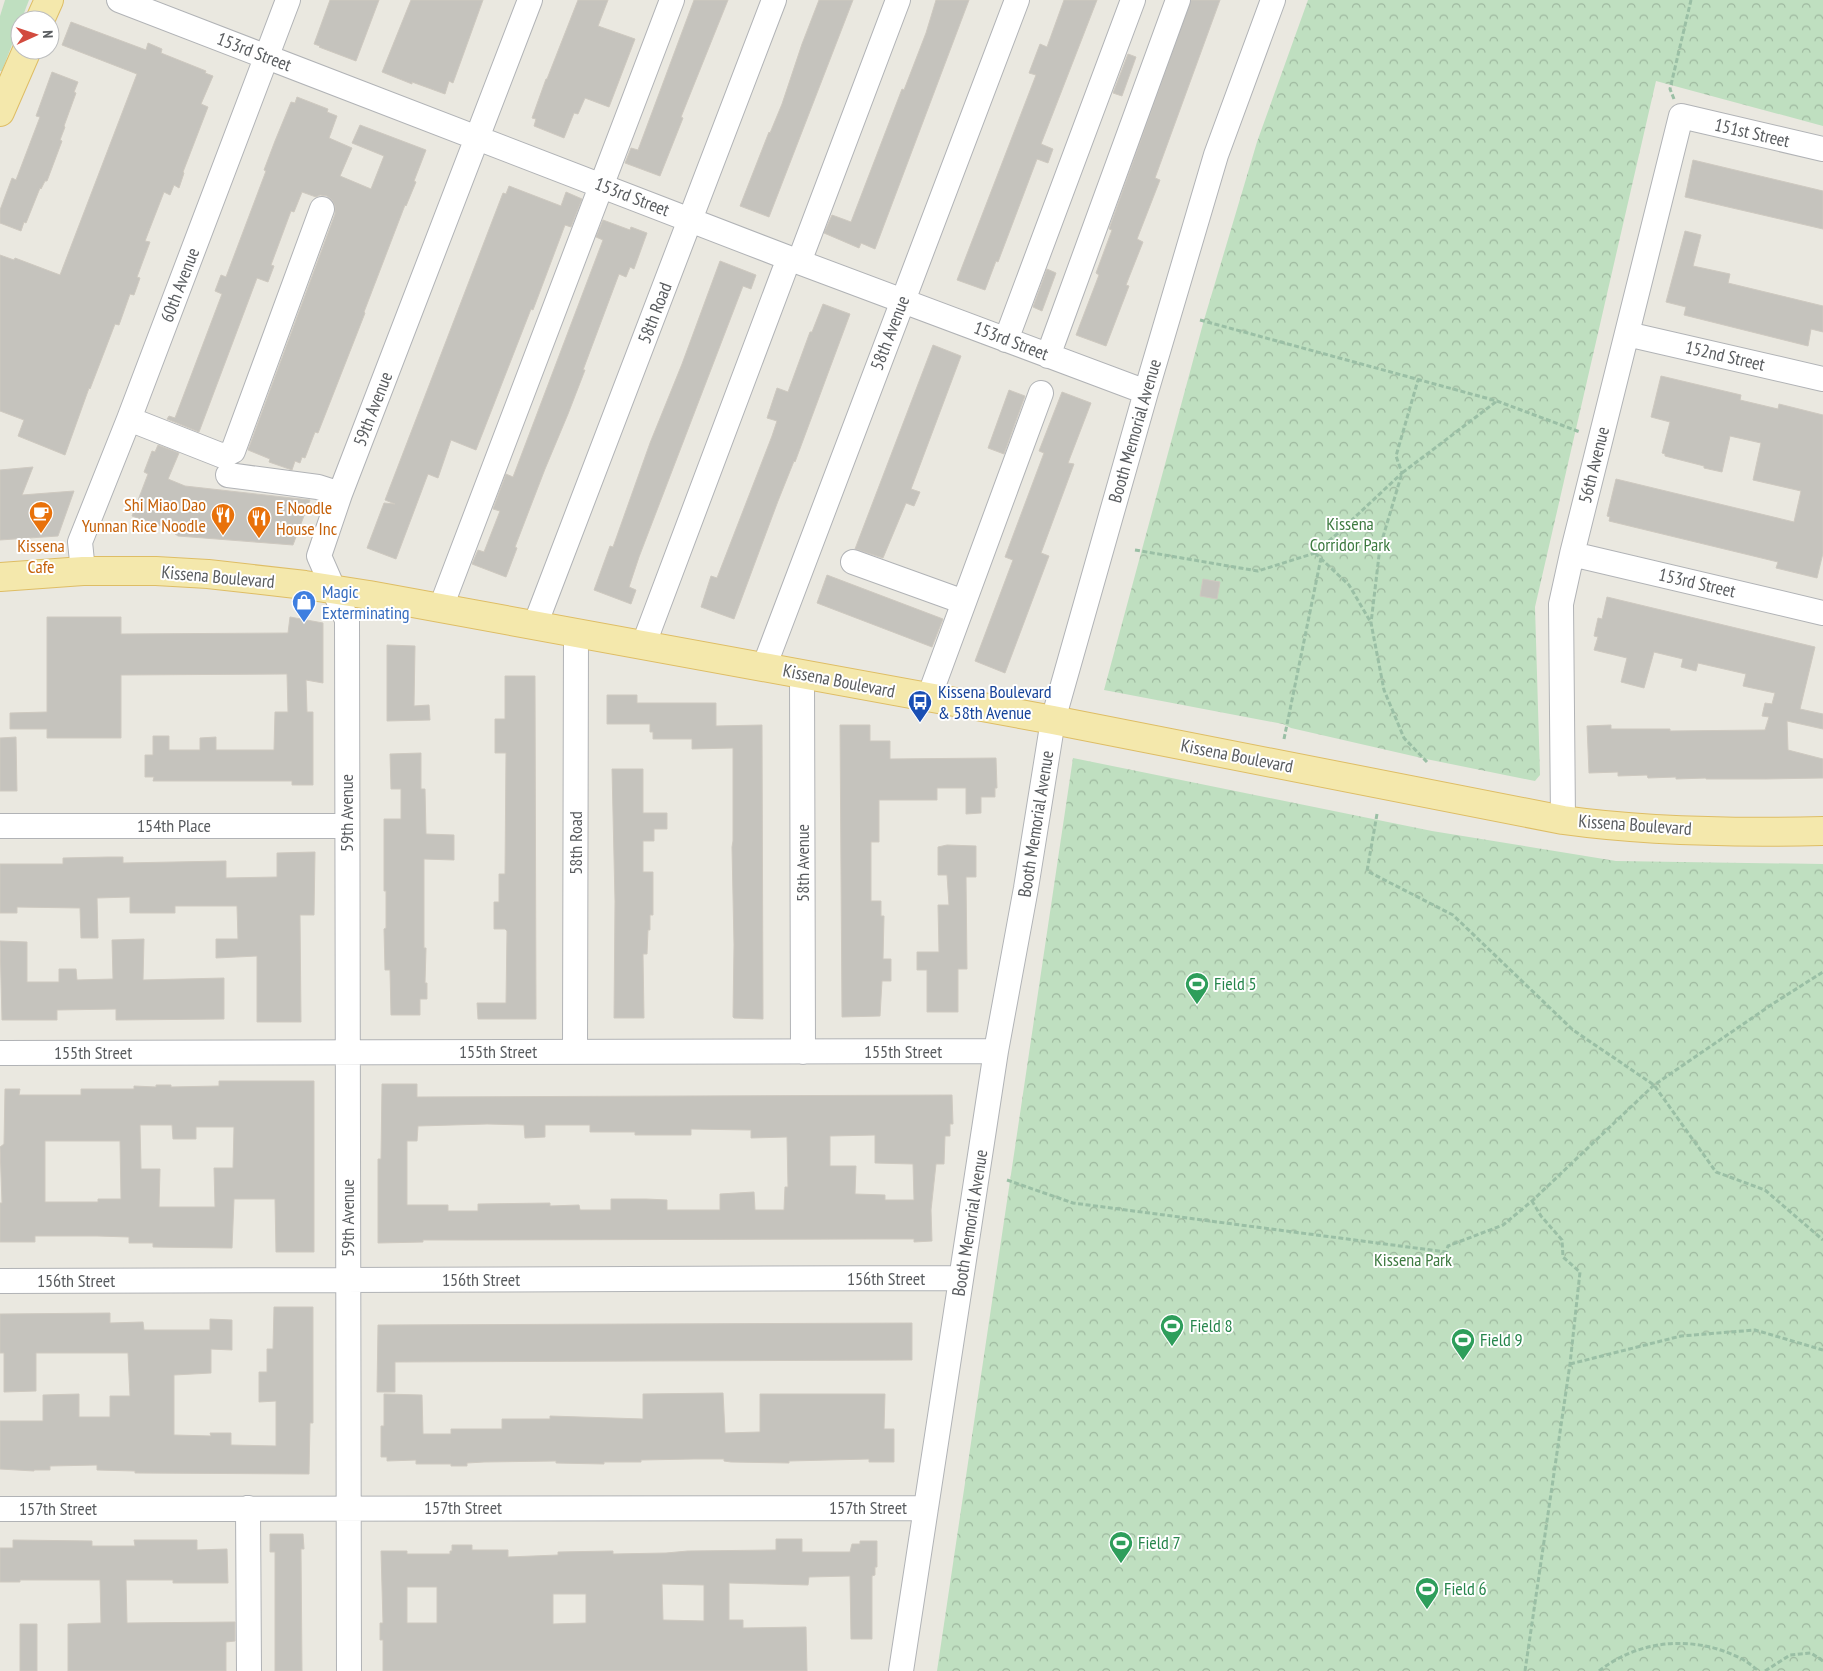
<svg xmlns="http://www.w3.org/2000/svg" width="1823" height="1671" font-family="'PT Sans Narrow',sans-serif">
<defs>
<pattern id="forest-crowns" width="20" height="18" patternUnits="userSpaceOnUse" patternTransform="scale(1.25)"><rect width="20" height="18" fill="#bfdfc0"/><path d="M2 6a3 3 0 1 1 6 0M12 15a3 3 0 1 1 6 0" fill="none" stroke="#9eb89f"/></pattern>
</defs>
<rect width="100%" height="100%" fill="#eae8e0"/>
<path fill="#bfdfc0" d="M5,0H29L2,71H0V16Z"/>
<path fill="url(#forest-crowns)" d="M1308,0H1823V126L1656,81L1535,607L1540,775L1535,781L1426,759L1291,728L1283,724L1104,690L1204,320L1257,142Z
M1073,758L1432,831L1616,861L1823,864V1671H937Z"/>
<path fill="#c5c3bd" stroke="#cec9c0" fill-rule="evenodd" d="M330,0H379L356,61L319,47L320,46L314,44Z
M411,0H483L453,83L449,81L445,94L412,82V84L382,72Z
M578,0H608L598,26L635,39L609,107L585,98L578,114L574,113L564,138L534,126L536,119L532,118L546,79H547Z
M694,0H728L687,102L681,117L683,118L660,176L625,163L631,148L638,150Z
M819,0H853L769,217L740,206L769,132L770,133L782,104L802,44Z
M936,0H969L875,249L861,243L859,248L824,233L832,215L851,222L902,89L904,90L926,33Z
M1064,0H1097L1041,144L1053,149L1048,163L1037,159L998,262L996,261L985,290L957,280L1036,75L1029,73L1040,44L1047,47Z
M1191,0H1220L1155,178L1160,180L1137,239L1143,242L1126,285L1129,286L1106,346L1076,335L1099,275L1096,273L1112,230L1109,229Z
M71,22L146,50L148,43L162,49L161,53L206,71L205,73L213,76L201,104L208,107L183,172L184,173L179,188L174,185L170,195L164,192L145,241L150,242L137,277L140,278L134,295L130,294L119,325L115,324L90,389L89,388L65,455L18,436L24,420L0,411V255L14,260L15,258L60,275L137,74L62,45Z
M1128,54L1136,57L1122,96L1113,93Z
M52,72L78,82L74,92L76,93L64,126L65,127L60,140L62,141L47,181H45L41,189L40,188L26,223L24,222L21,231L0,223V210L12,178L16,180L40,117L36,116Z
M297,97L328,109L327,112L337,116L329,138L352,148L340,176L371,189L384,156L352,143L360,125L426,150L414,181L416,182L406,206L405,205L364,312L365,313L318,433L315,432L305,458L302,457L300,463L295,461L292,470L269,462L270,459L248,450L335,214V206L332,200L327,196L320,195L316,197L302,192L294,212L291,211L271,265L274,266L268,282L257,278L199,432L167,419L169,416L175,418L222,294L215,291L221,275L226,277L266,171L264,170L275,141L291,102L295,103Z
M1693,160L1823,191V229L1685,197Z
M509,186L561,206L566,192L582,199L571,227L565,225L533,310L531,309L476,450L451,440L438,478L428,474L396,559L367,548L384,503L395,504L385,500L503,193L506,194Z
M603,220L630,230L631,227L647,233L634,269L630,267L626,277L619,274L583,370H585L568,414L545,469L515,547L517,548L506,577L472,564L478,550L484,552L500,511L493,509L506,474L513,477L603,240L596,237Z
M1685,231L1701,235L1693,266L1730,274L1728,283L1823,306V332L1811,329L1808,346L1684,315L1686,307L1666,302Z
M720,261L756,275L751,289L743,286L639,557L629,587L636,590L631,604L594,590L610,546L613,547L650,443L682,364Z
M1047,269L1056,273L1042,311L1033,307Z
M823,304L850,314L795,462L794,461L778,501L734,619L701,607L711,576L717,578L772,436L777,421L767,418L777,388L788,392L810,332H812Z
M933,345L961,356L911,489L920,492L914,506L906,503L883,558L855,549Z
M1661,376L1741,395L1740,400L1778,409L1779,404L1823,415V553L1817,578L1776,568L1778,562L1609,521L1610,517L1607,516L1616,479L1794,522L1801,491L1753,480L1761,443L1730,436L1722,472L1704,468V466L1665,456V454L1662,453L1670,422L1651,417Z
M1009,390L1025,396L1004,454L988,448Z
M1062,392L1091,403L1068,463L1074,464L1041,553L1049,556L1005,673L975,661L1013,560L1005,557L1044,453L1039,451Z
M158,445L179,453L168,479L185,486L310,500L293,545L178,536L167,528L132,516L148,474L144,472L152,451L155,452Z
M33,467L22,495L74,491L58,536L0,540V470Z
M827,575L943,619L932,647L817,603Z
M1203,579L1220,582L1217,599L1200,596Z
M1607,597L1815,647L1800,709L1823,714V729L1787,721L1788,750L1823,759V778L1765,779H1706V778L1676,779V777L1648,778L1647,775L1618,776V772L1589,773L1587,726L1611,725V729H1670V731L1765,730L1769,717L1762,716L1765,703L1772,704L1775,693L1743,686L1746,674L1698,663L1696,671L1681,667L1683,659L1654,652L1644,688L1621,682L1627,658L1594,650L1598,637L1594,636L1598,618L1602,619Z
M47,617H121V634L288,633L290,617L323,623V683L306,680L307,712H313V785H292V781H153L154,777H145V755H153V736H169V750H200V738L216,737V750H274L275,712H288L287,674L121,675V738H47V729H10V713L47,712Z
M387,645L415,646L414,706L429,705L430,720L387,721Z
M505,676H535L536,1019H478L477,1003H506L507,931L505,929H494V902H499V874H505L506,753H495V719H505Z
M607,695H637V703H716V726L762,725L763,1019L734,1018L733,1017L734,945L732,847L733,841V748L692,749V739H653V732H650V724H607Z
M840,725H870V741H890V759L996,758L997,788H995V797H981V813L966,814V788H937V800H879V842H871V901H881V916H884L883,959H891V981H882L880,1016L842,1017Z
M16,737L17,791H0V738Z
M421,753V789H425L426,834L454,835V860L424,859V948H426L425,983H427V999H420V1015H391L390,970H385L384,929L386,928V891H384V819H401V789H391L390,754Z
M612,769H643V813H667V829H654V841H643V872H653V915H650V930H648L647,954H643L644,1018H614L615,901Z
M947,845L976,846V877H966L967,969H958V1012H927V970H917V952H939L938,905H949L947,875H938V847Z
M315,852L314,915H300L301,1022H257V956L216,958V939H238L237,906H175V913H130V897L97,898L98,938H81L80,908L17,907V913H0V864H63V858L108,857H123V863L226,861V878L277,877V853Z
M144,939L143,980L224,978V1019L116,1020V1009L57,1010V1020H2L0,941L27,942V982H59V969H76L77,980L113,979L112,940Z
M219,1081H314V1252H276L275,1199H234L232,1248H231L153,1247V1243H129V1237L98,1236H35V1242H0V1203H2L0,1147L4,1144L5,1089H20L19,1095H81V1089H134V1086L156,1087V1085H171V1087L219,1086ZM140,1125H172L173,1139H196V1127H234L233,1168H214L215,1207H159L160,1169H141ZM45,1141H120L121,1199H98V1202H45Z
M382,1084H417V1097L952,1095L953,1124H950V1136H945L944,1164H936L931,1210L932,1241L914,1242V1239H869L464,1240H423V1242L378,1243V1159H381ZM487,1124L524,1125L525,1138L545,1137V1125H590V1132H635V1135H691V1129L751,1130V1138L787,1137L788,1187H785L784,1210H755L754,1192L720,1194V1210H667V1200L646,1199H611V1210H580L579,1205L550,1206V1203L478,1204V1211H448V1205H407V1141H417L418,1126ZM875,1135V1163L913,1164L914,1200H885V1195L855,1194L856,1166H830V1136Z
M274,1307H313V1423H310L309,1474L135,1473V1471L97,1470V1465L50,1466V1470H34V1471L0,1469V1421H43V1395L79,1394V1417H110V1396H130L128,1353H36V1391L4,1392V1353H0V1314L110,1313V1323L143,1322L144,1330H210V1319L232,1320V1350L211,1349V1373L174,1375V1435L211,1436L210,1433H231V1445L276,1446V1401L259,1402V1372H267V1349H273Z
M912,1323V1360L395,1362V1392H377L378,1325Z
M723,1393L725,1433L760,1432V1394H885L884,1429H894V1462H869V1459L789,1461V1463L731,1462L724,1461V1459H693L641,1460V1462H604V1464L556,1463V1461L484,1462L467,1463V1466H451V1464H416V1460L387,1461V1457H381V1426H384V1394L422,1395L423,1434H451V1429H502V1419H550V1416L643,1419V1394Z
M270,1534H303L304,1549H301L302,1671H275V1552H270Z
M776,1539H802V1552H850L852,1544H860V1541H877V1567H875V1575L872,1576V1639H851L850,1576L809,1577L808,1585L729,1583V1620H743V1628L806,1627L807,1671H383V1640H380V1623H383L381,1551H407V1554H450V1551H452V1545H472V1550H508V1557L558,1555V1552L613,1551V1554L666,1553L688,1551L776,1550ZM662,1584L704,1585V1621L663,1620ZM407,1587H437V1623H407ZM553,1594H586V1623L553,1624Z
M13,1540L92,1541V1546H135L134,1540H197V1550L227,1549L228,1583H173V1580H126L127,1623L235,1622V1641L226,1642V1671H68V1624L101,1623L100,1580H20V1582H0V1548H13Z
M20,1624H37V1671H20Z"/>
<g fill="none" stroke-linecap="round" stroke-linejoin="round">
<g stroke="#b1b3b6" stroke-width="26">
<path id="minor" d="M119,0L799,262L1146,392
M799,262L898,0
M1627,334L1823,379
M1006,340L1133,0
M1048,356L1178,0
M129,419L223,456L233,451L322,209
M228,475L318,487L340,494
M1572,554L1823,613
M853,562L964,602
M83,571L80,542L129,419L288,0
M441,607L672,0
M535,625L774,0
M643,646L789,258
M764,667L1017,0
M802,675L803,1052
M929,697L1041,393
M1563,820L1561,604L1572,554L1681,116L1823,149
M0,826H347
M575,1052L576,634
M0,1053L996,1051
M0,1281L961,1278
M248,1508L249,1671
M0,1509L926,1508
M349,1671L347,620L319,556L340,494L530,0
M901,1671L996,1051L1026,888L1053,720L1146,392L1216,155L1273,0"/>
</g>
<g stroke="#debd65" stroke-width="30">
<path id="major" d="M40,20L49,0
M0,112L27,50
M0,577L83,571H156L208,574L305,585L369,595L1053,720L1563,820C1649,832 1737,833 1823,831"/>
</g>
<path stroke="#9abfa5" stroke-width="3" stroke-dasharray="5 2.5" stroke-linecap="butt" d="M1674,99L1670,89L1691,0
M1200,320L1497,401L1580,432
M1135,550L1258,571L1315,553L1338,533L1402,473L1396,456L1418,380
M1315,553L1349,585L1370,621
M1284,739L1321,558
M1427,762L1404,738L1384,690L1371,623L1380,547L1402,473L1497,401
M1377,814L1367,871L1453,915L1573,1030L1654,1085L1716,1172L1765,1190L1823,1240
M1007,1180L1073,1203L1446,1252L1448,1246L1503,1225L1532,1201L1654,1085L1774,1003L1823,972
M1570,1364L1681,1336L1755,1330L1823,1350
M1525,1671L1570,1364L1580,1272L1563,1257L1562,1240L1541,1216L1532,1201
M1599,1671C1640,1639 1694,1635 1740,1658C1747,1661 1753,1667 1759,1671
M1765,1671L1790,1655L1811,1653L1823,1661"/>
<use href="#minor" stroke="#fff" stroke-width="24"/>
<use href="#major" stroke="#f4e8ac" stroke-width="28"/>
</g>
<defs>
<g id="cafe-pin" transform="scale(1.25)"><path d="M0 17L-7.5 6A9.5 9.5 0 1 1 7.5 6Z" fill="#e8710a" stroke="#fff"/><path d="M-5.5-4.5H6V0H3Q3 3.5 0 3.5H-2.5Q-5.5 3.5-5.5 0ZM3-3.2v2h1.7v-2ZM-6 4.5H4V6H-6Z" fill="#fff"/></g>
<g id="restaurant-pin" transform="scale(1.25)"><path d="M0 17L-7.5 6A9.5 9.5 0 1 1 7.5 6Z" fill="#e8710a" stroke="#fff"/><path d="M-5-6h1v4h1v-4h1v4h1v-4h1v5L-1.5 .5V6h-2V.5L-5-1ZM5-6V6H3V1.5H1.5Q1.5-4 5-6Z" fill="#fff"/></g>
<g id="shop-pin" transform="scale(1.25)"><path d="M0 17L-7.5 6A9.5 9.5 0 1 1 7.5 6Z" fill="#3f7fe0" stroke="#fff"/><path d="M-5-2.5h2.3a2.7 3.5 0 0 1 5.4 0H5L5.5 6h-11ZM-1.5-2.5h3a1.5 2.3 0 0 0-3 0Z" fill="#fff"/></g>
<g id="bus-pin" transform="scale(1.25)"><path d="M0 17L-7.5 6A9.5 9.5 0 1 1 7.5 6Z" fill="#1a4fb4" stroke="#fff"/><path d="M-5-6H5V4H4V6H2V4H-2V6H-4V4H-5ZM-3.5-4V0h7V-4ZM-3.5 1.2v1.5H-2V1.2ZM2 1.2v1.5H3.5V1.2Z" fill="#fff"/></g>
<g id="stadium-pin" transform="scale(1.25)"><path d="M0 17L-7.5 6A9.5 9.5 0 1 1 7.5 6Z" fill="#2e9e5b" stroke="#fff"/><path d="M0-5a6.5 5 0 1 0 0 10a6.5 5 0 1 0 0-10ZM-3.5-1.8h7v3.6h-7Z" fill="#fff"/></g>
</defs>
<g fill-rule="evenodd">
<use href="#cafe-pin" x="41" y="513"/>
<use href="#restaurant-pin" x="223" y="515"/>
<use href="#restaurant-pin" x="259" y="518"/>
<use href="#shop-pin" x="304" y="602"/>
<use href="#bus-pin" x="920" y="702"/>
<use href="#stadium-pin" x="1197" y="984"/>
<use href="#stadium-pin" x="1172" y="1326"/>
<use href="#stadium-pin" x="1463" y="1340"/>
<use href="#stadium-pin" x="1121" y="1543"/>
<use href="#stadium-pin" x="1427" y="1589"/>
</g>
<g text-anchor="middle" stroke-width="4" stroke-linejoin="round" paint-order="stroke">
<g font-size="18" fill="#595c5f" stroke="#fff">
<text transform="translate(254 52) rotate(21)" y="6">153rd Street</text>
<text transform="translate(1752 133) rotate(13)" y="6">151st Street</text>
<text transform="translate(632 197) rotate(21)" y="6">153rd Street</text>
<text transform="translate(180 285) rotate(-69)" y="6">60th Avenue</text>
<text transform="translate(655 313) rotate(-69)" y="6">58th Road</text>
<text transform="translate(890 333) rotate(-69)" y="6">58th Avenue</text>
<text transform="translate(1011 341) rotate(21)" y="6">153rd Street</text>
<text transform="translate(1725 356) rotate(13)" y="6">152nd Street</text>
<text transform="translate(373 409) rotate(-69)" y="6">59th Avenue</text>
<text transform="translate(1135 431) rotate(-74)" y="6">Booth Memorial Avenue</text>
<text transform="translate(1594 465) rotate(-76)" y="6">56th Avenue</text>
<text transform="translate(218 577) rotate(5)" y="6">Kissena Boulevard</text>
<text transform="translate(1697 583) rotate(13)" y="6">153rd Street</text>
<text transform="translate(839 681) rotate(11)" y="6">Kissena Boulevard</text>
<text transform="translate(1237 756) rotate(11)" y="6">Kissena Boulevard</text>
<text transform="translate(347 813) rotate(-90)" y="6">59th Avenue</text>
<text transform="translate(1036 824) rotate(-81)" y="6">Booth Memorial Avenue</text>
<text transform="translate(1635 825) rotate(4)" y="6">Kissena Boulevard</text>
<text x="174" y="832">154th Place</text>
<text transform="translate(576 843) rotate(-90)" y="6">58th Road</text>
<text transform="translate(803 863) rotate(-90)" y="6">58th Avenue</text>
<text x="498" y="1058">155th Street</text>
<text x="903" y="1058">155th Street</text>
<text x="93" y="1059">155th Street</text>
<text transform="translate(348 1218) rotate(-90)" y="6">59th Avenue</text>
<text transform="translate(970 1223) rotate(-81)" y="6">Booth Memorial Avenue</text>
<text x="886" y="1285">156th Street</text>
<text x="481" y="1286">156th Street</text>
<text x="76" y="1287">156th Street</text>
<text x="463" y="1514">157th Street</text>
<text x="868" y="1514">157th Street</text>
<text x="58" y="1515">157th Street</text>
</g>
<g font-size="18" fill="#c56008" stroke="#fff" text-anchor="end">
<text x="206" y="511">Shi Miao Dao<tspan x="206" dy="21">Yunnan Rice Noodle</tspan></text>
<text x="276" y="514" text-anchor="start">E Noodle<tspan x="276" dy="21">House Inc</tspan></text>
<text x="41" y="552" text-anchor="middle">Kissena<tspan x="41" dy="21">Cafe</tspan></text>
</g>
<g font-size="18" fill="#3d7a40" stroke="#fff">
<text x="1350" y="530">Kissena<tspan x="1350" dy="21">Corridor Park</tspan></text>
<text x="1413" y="1266">Kissena Park</text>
</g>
<g font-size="18" fill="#366cbe" stroke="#fff" text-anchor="start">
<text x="322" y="598">Magic<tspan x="322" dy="21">Exterminating</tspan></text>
</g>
<g font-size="18" fill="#164399" stroke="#fff" text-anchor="start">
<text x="938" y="698">Kissena Boulevard<tspan x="938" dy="21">&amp; 58th Avenue</tspan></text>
</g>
<g font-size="18" fill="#27864d" stroke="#fff" text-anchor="start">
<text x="1214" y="990">Field 5</text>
<text x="1190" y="1332">Field 8</text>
<text x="1480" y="1346">Field 9</text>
<text x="1138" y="1549">Field 7</text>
<text x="1444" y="1595">Field 6</text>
</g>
</g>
<g transform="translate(35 35) rotate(87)"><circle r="24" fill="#ffffff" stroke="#bdbebf"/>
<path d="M0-4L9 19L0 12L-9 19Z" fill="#d24b3f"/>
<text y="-8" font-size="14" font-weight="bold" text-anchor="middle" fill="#595c5f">N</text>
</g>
</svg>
